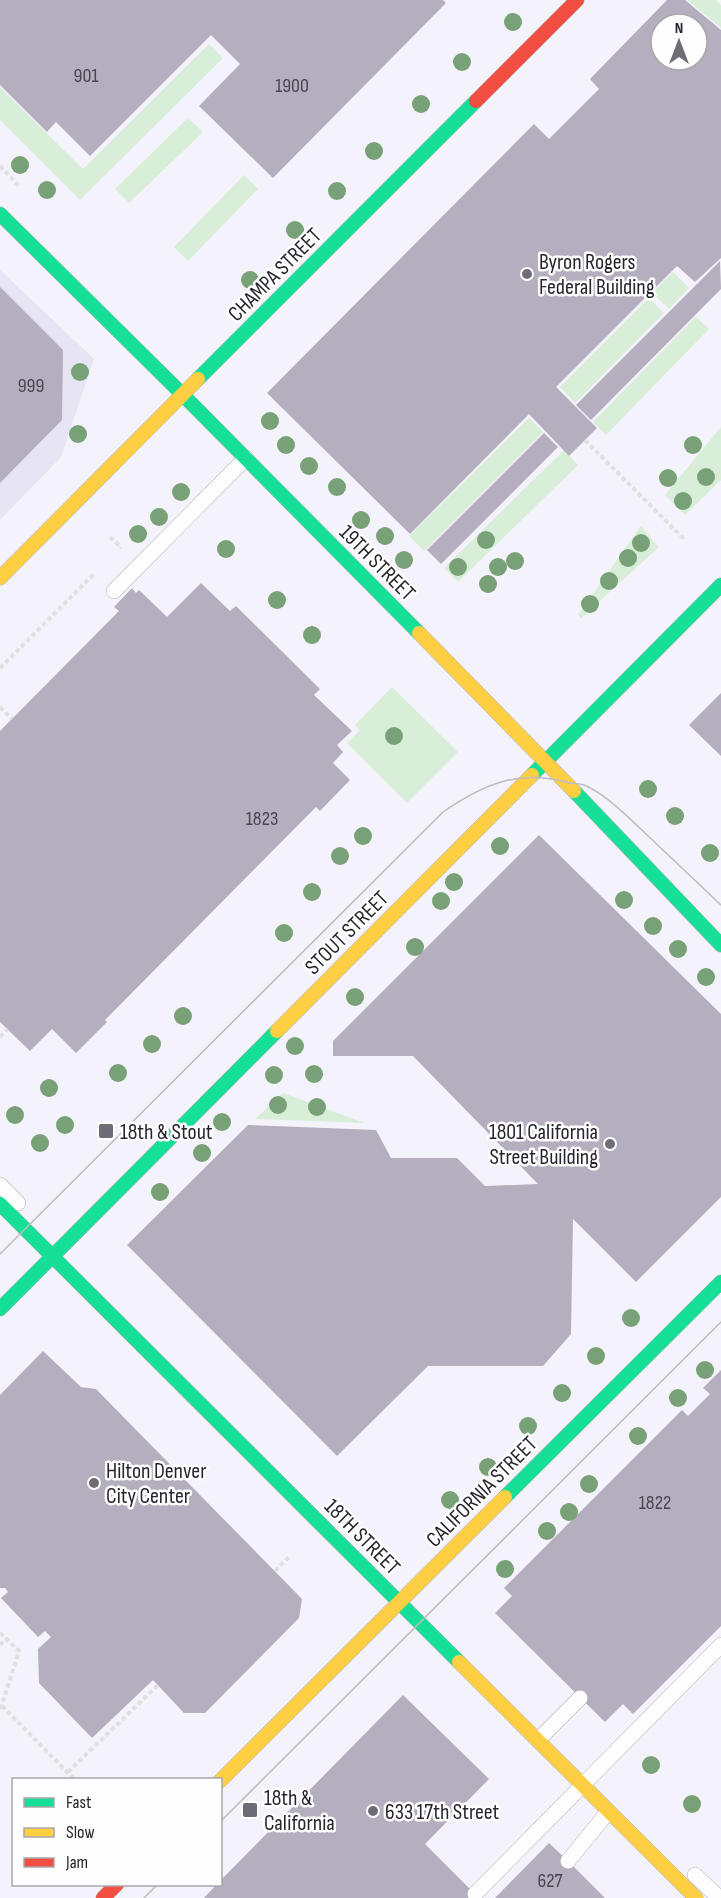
<svg xmlns="http://www.w3.org/2000/svg" width="721" height="1898" font-family="'Sofia Sans Condensed',sans-serif">
<rect width="100%" height="100%" fill="#f4f2fa"/>
<path fill="#e7e4f3" d="M0,270L94,359L61,457L0,520Z"/>
<path fill="#d9eed9" d="M687,0H716L721,5V28Z
M209,44L223,58L80,200L0,120V87L83,169Z
M188,118L203,132L129,203L115,189Z
M244,175L258,189L188,261L174,247Z
M673,272L689,288L669,309L652,293Z
M649,298L664,313L575,403L560,387Z
M696,317L709,329L606,435L593,422Z
M529,418L543,432L424,551L409,536Z
M721,427V480L685,515L665,495Z
M564,450L578,465L458,582L444,568Z
M641,526L659,547L581,618L578,615Z
M392,687L458,752L407,803L347,743L360,730L355,725Z
M283,1093L365,1123L255,1119Z"/>
<path fill="#b5aebe" fill-rule="evenodd" d="M0,0H443L446,3L273,178L199,106L240,64L211,35L90,156L56,122L47,132L0,85Z
M667,0H685L721,30V258L695,282L677,266L556,387L597,428L569,456L529,414L410,534L267,393L534,124L549,139L599,89L590,79ZM661,24H697V60H661Z
M720,261L721,289L591,420L576,405Z
M0,287L63,350L62,420L0,483Z
M544,433L558,447L441,564L427,550Z
M201,583L230,611L236,606L320,689L314,695L352,731L337,745L343,752L333,763L350,780L320,811L316,807L105,1020L107,1022L76,1053L52,1029L30,1051L0,1022V731L119,611L114,607L132,588L136,593L139,590L167,617Z
M721,693V756L689,725Z
M539,835L721,1014V1197L636,1282L573,1219L571,1334L543,1366H428L337,1456L127,1245L248,1125L376,1130L391,1158H457L485,1186L538,1184L413,1056H333V1041Z
M43,1351L81,1387L96,1389L302,1599L299,1618L205,1713H184L153,1680L92,1738L39,1683L38,1649L51,1637L45,1631L38,1637L1,1598L8,1592L5,1588H0V1395Z
M721,1370V1626L633,1714L623,1704L605,1722L495,1613L512,1596L504,1588L682,1410L688,1416L710,1394L703,1388Z
M403,1695L489,1779L425,1844L479,1898H204L217,1884H220V1881Z
M549,1843L568,1861L605,1898H495Z"/>
<g fill="none" stroke-linecap="round" stroke-linejoin="round">
<g stroke="#b3b1ba" stroke-width="16">
<path id="lane" d="M114,591L246,458
M0,1185L18,1203
M538,1740L580,1698
M568,1861L608,1812
M695,1875L719,1898
M475,1894L721,1645"/>
</g>
<g stroke="#b3b1ba" stroke-width="15">
<path id="fast" d="M0,214L183,395L419,633
M198,379L476,101
M532,775L721,585
M574,791L721,945
M0,1204L459,1662
M0,1309L277,1031
M505,1497L721,1282"/>
</g>
<g stroke="#b3b1ba" stroke-width="15">
<path id="slow" d="M0,578L198,379
M419,633L574,791
M277,1031L532,775
M459,1662L696,1898
M220,1781L505,1497"/>
</g>
<g stroke="#b3b1ba" stroke-width="15">
<path id="jam" d="M476,101L577,0
M103,1898L117,1884"/>
</g>
<path stroke="#e0dfe1" stroke-width="4" stroke-dasharray="4.5 3" stroke-linecap="butt" d="M0,166L20,187
M585,440L684,539
M110,537L121,547L120,548
M0,668L95,573
M0,707L12,719
M0,1037L8,1029
M100,1123L102,1125
M275,1571L289,1557
M0,1633L19,1651L0,1711
M0,1645L6,1639
M2,1706L75,1780
M68,1772L158,1685"/>
<use href="#lane" stroke="#fdfdfe" stroke-width="15"/>
<use href="#fast" stroke="#16e098" stroke-width="14"/>
<use href="#slow" stroke="#ffcf43" stroke-width="14"/>
<use href="#jam" stroke="#f24e42" stroke-width="14"/>
<path stroke="#bdbcbe" stroke-width="1.5" d="M0,1254L443,812C482,785 518,769 566,782C572,784 578,783 584,785C606,794 628,817 645,833C670,857 696,881 721,905
M220,1822L721,1322
M144,1898L158,1884"/>
</g>
<g fill="#79a177">
<circle cx="513" cy="22" r="9"/>
<circle cx="462" cy="62" r="9"/>
<circle cx="421" cy="104" r="9"/>
<circle cx="374" cy="151" r="9"/>
<circle cx="20" cy="165" r="9"/>
<circle cx="47" cy="190" r="9"/>
<circle cx="337" cy="191" r="9"/>
<circle cx="295" cy="230" r="9"/>
<circle cx="250" cy="280" r="9"/>
<circle cx="80" cy="372" r="9"/>
<circle cx="270" cy="421" r="9"/>
<circle cx="78" cy="434" r="9"/>
<circle cx="286" cy="445" r="9"/>
<circle cx="693" cy="445" r="9"/>
<circle cx="309" cy="466" r="9"/>
<circle cx="706" cy="477" r="9"/>
<circle cx="668" cy="478" r="9"/>
<circle cx="337" cy="487" r="9"/>
<circle cx="181" cy="492" r="9"/>
<circle cx="683" cy="501" r="9"/>
<circle cx="159" cy="517" r="9"/>
<circle cx="361" cy="520" r="9"/>
<circle cx="138" cy="534" r="9"/>
<circle cx="385" cy="536" r="9"/>
<circle cx="486" cy="540" r="9"/>
<circle cx="641" cy="543" r="9"/>
<circle cx="226" cy="549" r="9"/>
<circle cx="628" cy="558" r="9"/>
<circle cx="404" cy="560" r="9"/>
<circle cx="515" cy="561" r="9"/>
<circle cx="458" cy="567" r="9"/>
<circle cx="498" cy="567" r="9"/>
<circle cx="609" cy="581" r="9"/>
<circle cx="488" cy="584" r="9"/>
<circle cx="277" cy="600" r="9"/>
<circle cx="590" cy="604" r="9"/>
<circle cx="312" cy="635" r="9"/>
<circle cx="394" cy="736" r="9"/>
<circle cx="648" cy="789" r="9"/>
<circle cx="675" cy="816" r="9"/>
<circle cx="363" cy="836" r="9"/>
<circle cx="500" cy="846" r="9"/>
<circle cx="710" cy="853" r="9"/>
<circle cx="340" cy="856" r="9"/>
<circle cx="454" cy="882" r="9"/>
<circle cx="312" cy="892" r="9"/>
<circle cx="624" cy="900" r="9"/>
<circle cx="441" cy="901" r="9"/>
<circle cx="653" cy="926" r="9"/>
<circle cx="284" cy="933" r="9"/>
<circle cx="415" cy="947" r="9"/>
<circle cx="678" cy="949" r="9"/>
<circle cx="706" cy="977" r="9"/>
<circle cx="355" cy="997" r="9"/>
<circle cx="183" cy="1016" r="9"/>
<circle cx="152" cy="1044" r="9"/>
<circle cx="295" cy="1046" r="9"/>
<circle cx="118" cy="1073" r="9"/>
<circle cx="314" cy="1074" r="9"/>
<circle cx="274" cy="1075" r="9"/>
<circle cx="49" cy="1088" r="9"/>
<circle cx="278" cy="1105" r="9"/>
<circle cx="317" cy="1107" r="9"/>
<circle cx="15" cy="1115" r="9"/>
<circle cx="222" cy="1122" r="9"/>
<circle cx="65" cy="1125" r="9"/>
<circle cx="40" cy="1143" r="9"/>
<circle cx="202" cy="1153" r="9"/>
<circle cx="160" cy="1192" r="9"/>
<circle cx="631" cy="1318" r="9"/>
<circle cx="596" cy="1356" r="9"/>
<circle cx="705" cy="1370" r="9"/>
<circle cx="562" cy="1393" r="9"/>
<circle cx="678" cy="1398" r="9"/>
<circle cx="528" cy="1426" r="9"/>
<circle cx="638" cy="1436" r="9"/>
<circle cx="488" cy="1467" r="9"/>
<circle cx="589" cy="1484" r="9"/>
<circle cx="450" cy="1500" r="9"/>
<circle cx="569" cy="1512" r="9"/>
<circle cx="547" cy="1531" r="9"/>
<circle cx="505" cy="1569" r="9"/>
<circle cx="651" cy="1765" r="9"/>
<circle cx="692" cy="1804" r="9"/>
</g>
<g fill="#6e6c75" stroke="#fefefe" stroke-width="2">
<circle cx="527" cy="274" r="6"/>
<rect x="98" y="1123" width="16" height="16" rx="3"/>
<circle cx="610" cy="1144" r="6"/>
<circle cx="94" cy="1483" r="6"/>
<rect x="242" y="1802" width="16" height="16" rx="3"/>
<circle cx="373" cy="1811" r="6"/>
</g>
<g text-anchor="middle" stroke-width="5" stroke-linejoin="round" paint-order="stroke">
<g font-size="20" fill="#4a4651">
<text x="86" y="82">901</text>
<text x="292" y="92">1900</text>
<text x="31" y="392">999</text>
<text x="262" y="825">1823</text>
<text x="655" y="1509">1822</text>
<text x="550" y="1887">627</text>
</g>
<g font-size="22" fill="#26242d" stroke="#fefefe" text-anchor="start">
<text x="539" y="269">Byron Rogers<tspan x="539" dy="25">Federal Building</tspan></text>
<text x="120" y="1139">18th &amp; Stout</text>
<text x="598" y="1139" text-anchor="end">1801 California<tspan x="598" dy="25">Street Building</tspan></text>
<text x="106" y="1478">Hilton Denver<tspan x="106" dy="25">City Center</tspan></text>
<text x="264" y="1805">18th &amp;<tspan x="264" dy="25">California</tspan></text>
<text x="385" y="1819">633 17th Street</text>
</g>
<g font-size="22" fill="#26242d" stroke="#fefefe">
<text transform="translate(274 274) rotate(-45)" y="8">CHAMPA STREET</text>
<text transform="translate(378 562) rotate(45)" y="8">19TH STREET</text>
<text transform="translate(346 932) rotate(-45)" y="8">STOUT STREET</text>
<text transform="translate(481 1491) rotate(-45)" y="8">CALIFORNIA STREET</text>
<text transform="translate(363 1536) rotate(45)" y="8">18TH STREET</text>
</g>
</g>
<rect x="12" y="1778" width="210" height="108" fill="#fefefe" stroke="#a8a7aa" stroke-width="1.5"/>
<rect x="24" y="1798" width="30" height="9" fill="#16e098" stroke="#a8a7aa" stroke-width="1.5"/>
<text x="66" y="1808" font-size="18" fill="#26242d">Fast</text>
<rect x="24" y="1828" width="30" height="9" fill="#ffcf43" stroke="#a8a7aa" stroke-width="1.5"/>
<text x="66" y="1838" font-size="18" fill="#26242d">Slow</text>
<rect x="24" y="1858" width="30" height="9" fill="#f24e42" stroke="#a8a7aa" stroke-width="1.5"/>
<text x="66" y="1868" font-size="18" fill="#26242d">Jam</text>
<g transform="translate(679 42)"><circle r="28" fill="#fefefe" stroke="#a8a7aa" stroke-width="1.5"/>
<path d="M0-4.5L10 22L0 15L-10 22Z" fill="#6e6c75"/>
<text y="-9" font-size="16" font-weight="bold" text-anchor="middle" fill="#26242d">N</text>
</g>
</svg>
